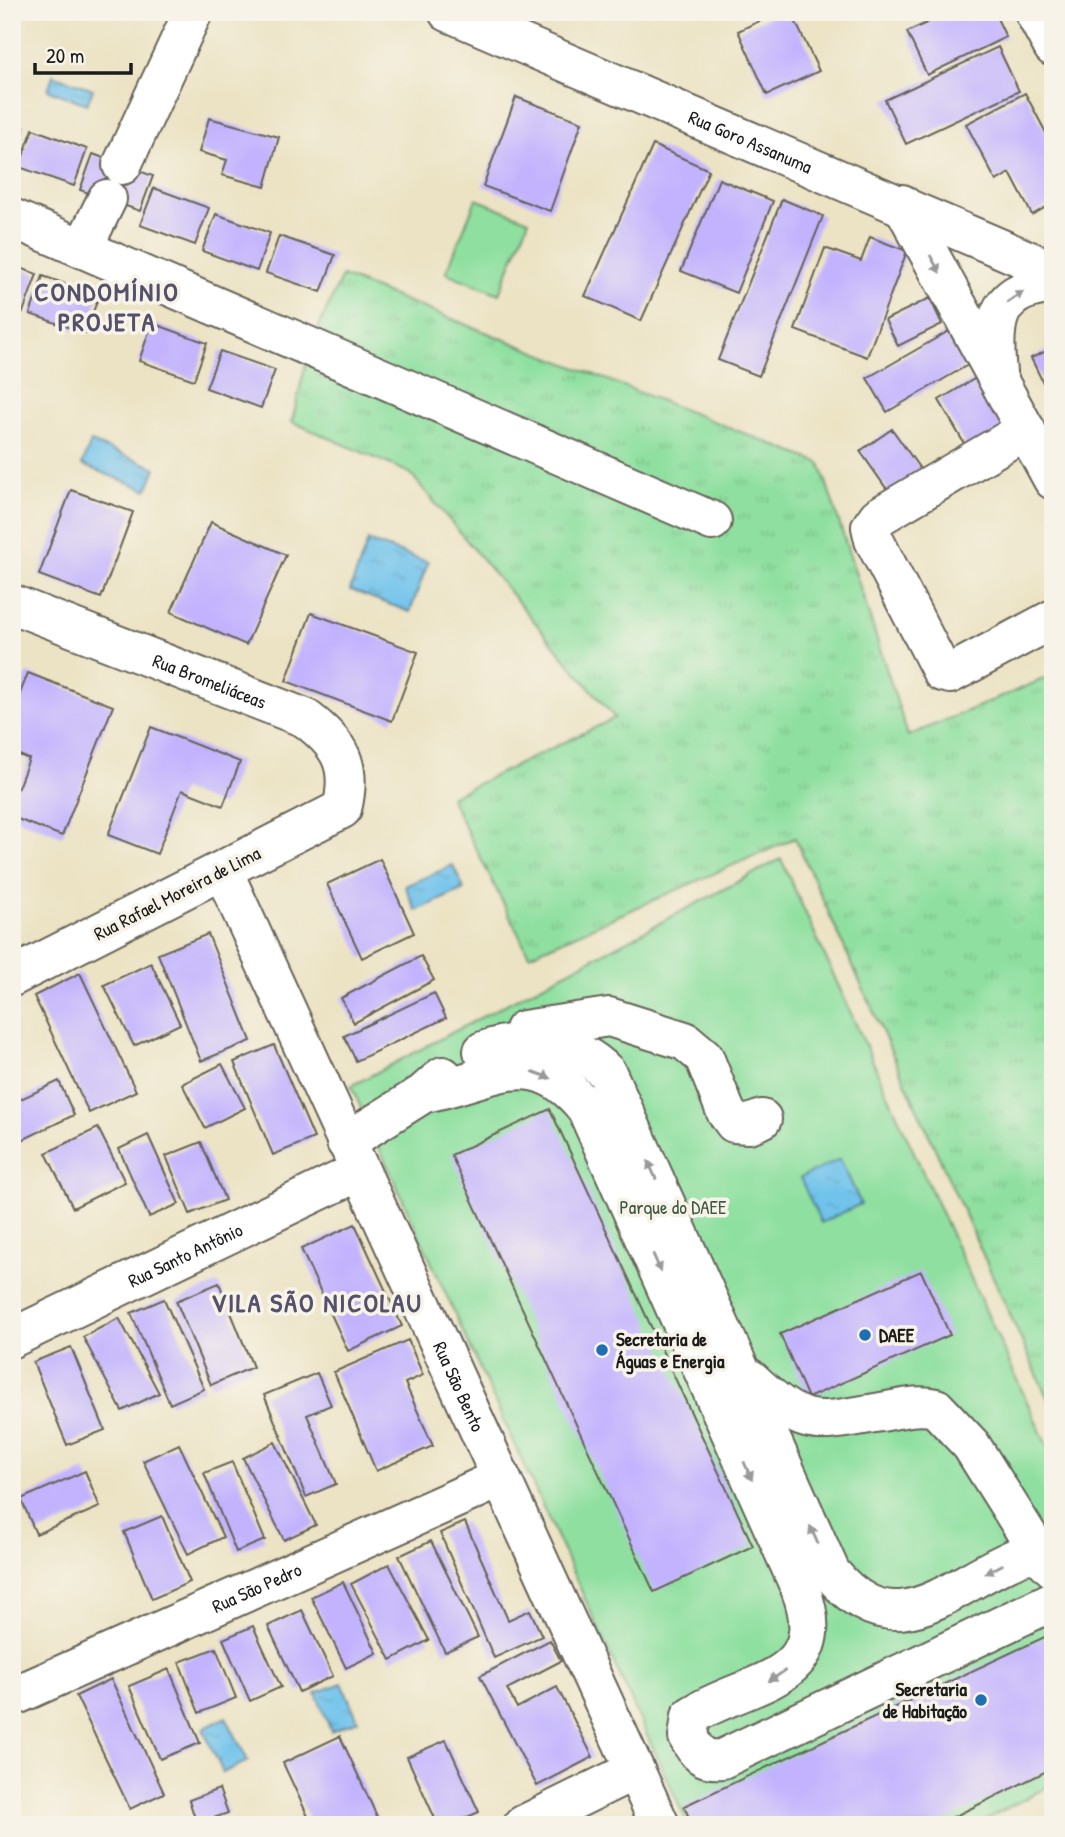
<svg xmlns="http://www.w3.org/2000/svg" width="1065" height="1837" font-family="'Patrick Hand',sans-serif">
<defs>
<pattern id="grass-tufts" width="24" height="20" patternUnits="userSpaceOnUse" patternTransform="scale(1.75)"><rect width="24" height="20" fill="#8fe0a0"/><path d="M3 7l-1-3M5 7V3M7 7l1-3M15 17l-1-3M17 17v-4M19 17l1-3" fill="none" stroke="#7bc089"/></pattern>
<pattern id="water-ripples" width="26" height="14" patternUnits="userSpaceOnUse" patternTransform="scale(1.75)"><rect width="26" height="14" fill="#70c3ec"/><path d="M2 4q2-2 4 0t4 0M15 11q2-2 4 0t4 0" fill="none" stroke="#60a7ca"/></pattern>
</defs>
<rect width="100%" height="100%" fill="#f7f3e8"/>
<filter id="ink" filterUnits="userSpaceOnUse"><feTurbulence type="fractalNoise" baseFrequency=".0143" numOctaves="2"/><feDisplacementMap in="SourceGraphic" scale="14" xChannelSelector="R" yChannelSelector="G"/><feConvolveMatrix kernelMatrix="1 2 1 2 8 2 1 2 1" color-interpolation-filters="sRGB"/></filter>
<filter id="wash" filterUnits="userSpaceOnUse"><feTurbulence type="fractalNoise" baseFrequency=".00686" numOctaves="4" result="noise"/><feDisplacementMap in="SourceGraphic" scale="28" xChannelSelector="R" yChannelSelector="G"/><feGaussianBlur stdDeviation="1.57" result="paint"/><feColorMatrix in="noise" values="0 0 0 0 0 0 0 0 0 0 0 0 0 0 0 0 0 1.4 0 .05"/><feComposite in="paint" operator="in"/></filter>
<g filter="url(#wash)">
<rect width="100%" height="100%" fill="#ece3c4"/>
<path fill="url(#grass-tufts)" stroke="#567e5e" stroke-width="2" d="M342,276L820,463L908,736L1053,675V1410L795,838L529,955L450,797L615,718L410,473L292,422L310,346Z"/>
<path fill="#8fe0a0" stroke="#567e5e" stroke-width="2" d="M476,199L529,220L499,294L446,273Z
M781,859L1053,1459V1784L975,1825H688L351,1086Z"/>
<path fill="url(#water-ripples)" stroke="#467084" stroke-width="2" d="M53,75L93,89L87,104L48,90Z
M91,442L156,468L147,490L82,465Z
M368,541L428,562L410,612L350,590Z
M453,865L464,889L416,911L405,886Z
M840,1159L861,1204L821,1223L800,1178Z
M342,1683L358,1720L331,1731L316,1693Z
M226,1717L248,1761L223,1773L203,1729Z"/>
<g id="blocks">
<path fill="#c3b3fe" d="M779,12H791L819,71L767,95L738,31Z
M950,12H994L1006,37L927,75L907,32Z
M998,47L1019,91L906,144L885,100Z
M1025,93L1053,146V212L1050,205L1032,215L1010,173L996,181L966,124Z
M516,97L582,122L550,211L483,186Z
M209,118L279,137L265,187L222,175L227,160L199,152Z
M12,122L24,127L13,159H12Z
M33,129L87,149L74,186L19,167Z
M653,145L709,170L641,321L585,296Z
M93,154L153,176L140,211L80,190Z
M719,179L773,201L736,293L681,271Z
M154,188L209,208L195,245L140,225Z
M782,199L823,216L759,376L718,360Z
M216,214L270,233L257,271L202,251Z
M279,236L335,255L321,292L266,273Z
M870,237L907,251L867,357L795,330L825,248L861,261Z
M12,265L37,274L23,312L12,308Z
M43,276L99,296L85,333L30,314Z
M930,298L942,324L898,346L885,320Z
M152,323L207,343L194,380L139,361Z
M949,331L968,365L887,412L867,378Z
M1053,348V403L1031,358Z
M220,351L275,370L261,408L206,388Z
M976,378L1005,428L968,450L939,400Z
M892,429L925,476L893,498L860,451Z
M71,490L133,512L101,598L39,575Z
M211,522L286,555L246,645L171,612Z
M311,613L418,652L392,721L286,681Z
M28,673L113,706L62,836L12,817V803L29,759L12,752V714Z
M151,727L240,762L223,806L182,790L157,854L108,835Z
M380,859L414,933L362,958L327,884Z
M208,934L251,1041L201,1061L158,954Z
M421,956L434,980L354,1023L341,998Z
M151,963L180,1024L134,1046L104,985Z
M80,973L136,1091L89,1113L34,996Z
M434,993L446,1018L356,1061L344,1036Z
M274,1045L314,1138L273,1155L234,1062Z
M222,1064L245,1108L205,1128L182,1084Z
M59,1081L74,1115L14,1144L12,1103Z
M550,1109L753,1546L654,1592L451,1155Z
M98,1128L125,1182L73,1208L46,1153Z
M148,1135L179,1204L149,1217L119,1149Z
M201,1142L225,1200L190,1214L166,1156Z
M355,1224L402,1326L348,1351L301,1249Z
M921,1271L950,1335L808,1398L780,1334Z
M219,1283L253,1367L211,1385L176,1301Z
M164,1299L204,1389L170,1404L131,1313Z
M119,1318L159,1393L122,1411L83,1337Z
M408,1340L423,1375L405,1383L433,1446L376,1471L334,1372Z
M71,1347L105,1430L67,1445L33,1362Z
M317,1373L331,1405L307,1415L336,1484L306,1497L264,1395Z
M275,1442L316,1525L284,1540L243,1458Z
M179,1444L223,1537L188,1554L143,1461Z
M232,1462L265,1540L236,1552L204,1473Z
M85,1471L100,1507L36,1534L21,1499Z
M162,1516L190,1582L152,1599L124,1532Z
M465,1522L508,1620L530,1610L542,1636L494,1658L440,1533Z
M431,1541L478,1637L445,1652L399,1556Z
M389,1564L429,1640L391,1660L351,1584Z
M343,1582L377,1653L346,1668L311,1597Z
M302,1610L333,1676L299,1692L268,1626Z
M253,1626L281,1687L250,1701L223,1639Z
M1053,1633V1768L937,1825H692L684,1806Z
M550,1640L561,1661L507,1689L517,1708L557,1687L593,1757L537,1786L480,1676Z
M216,1648L236,1698L199,1713L179,1662Z
M169,1669L200,1743L160,1759L129,1686Z
M111,1679L164,1793L130,1809L76,1696Z
M340,1736L381,1825H312L283,1763Z
M446,1740L479,1812L449,1825H438L407,1757Z
M219,1789L228,1813L197,1824L189,1800Z"/>
</g>
</g>
<g filter="url(#ink)">
<use href="#blocks" fill-opacity="0" stroke="#656257" stroke-width="2"/>
<g fill="none" stroke-linecap="round" stroke-linejoin="round">
<g stroke="#656257" stroke-width="42">
<g id="minor">
<path id="s1" d="M448,12L1053,271"/>
<path d="M1034,12L1053,47"/>
<path d="M122,165L193,12"/>
<path d="M902,204L1053,480"/>
<path d="M12,218L712,521"/>
<path d="M83,248L107,199"/>
<path d="M997,372C992,324 994,288 1053,285"/>
<path d="M1026,430L878,517L871,527L874,540L942,672L950,674L1053,619"/>
<path id="s2" d="M12,604L305,718C340,744 353,765 342,809L12,977"/>
<path id="s3" d="M223,871L660,1825"/>
<path d="M524,1030L609,1017L685,1041L704,1057L726,1112L734,1123L749,1124L762,1119"/>
<path d="M483,1051C525,1036 575,1040 607,1073L831,1573C899,1655 953,1579 1026,1554L1040,1555L1053,1568"/>
<path d="M424,1093C491,1081 532,1041 586,1108L800,1588C837,1683 743,1681 691,1716L688,1737C697,1754 703,1761 722,1759L1053,1601"/>
<path d="M346,1142L424,1093L443,1076"/>
<path id="s4" d="M12,1338L360,1171"/>
<path d="M749,1378C807,1432 813,1423 887,1411C904,1408 919,1404 936,1408L971,1445L1040,1555"/>
<path id="s5" d="M12,1697L499,1479"/>
<path d="M523,1825L635,1770"/>
</g>
</g>
<use href="#minor" stroke="#fff" stroke-width="38"/>
</g>
<defs><path id="oneway-solid" d="M-6-.8H1V-3.2L6.5 0L1 3.2V.8H-6Z" transform="scale(1.75)"/></defs>
<g fill="#999">
<use href="#oneway-solid" transform="translate(935 264) rotate(61)"/>
<use href="#oneway-solid" transform="translate(1015 297) rotate(-34)"/>
<use href="#oneway-solid" transform="translate(542 1075) rotate(20)"/>
<use href="#oneway-solid" transform="translate(652 1170) rotate(-114)"/>
<use href="#oneway-solid" transform="translate(657 1263) rotate(66)"/>
<use href="#oneway-solid" transform="translate(748 1471) rotate(66)"/>
<use href="#oneway-solid" transform="translate(814 1535) rotate(-114)"/>
<use href="#oneway-solid" transform="translate(994 1569) rotate(153)"/>
<use href="#oneway-solid" transform="translate(777 1676) rotate(146)"/>
</g>
</g>
<g fill="#1f6fb2" stroke="#f7f3e8" stroke-width="2.5">
<circle cx="865" cy="1335" r="7"/>
<circle cx="602" cy="1350" r="7"/>
<circle cx="981" cy="1700" r="7"/>
</g>
<g text-anchor="middle" stroke-width="7" stroke-linejoin="round" paint-order="stroke">
<g font-size="19" fill="#1c1c1c" stroke="#f7f3e8">
<text dy="7" stroke="none"><textPath href="#s1" startOffset="329">Rua Goro Assanuma</textPath></text>
<text dy="7" stroke="none"><textPath href="#s2" startOffset="212">Rua Bromeliáceas</textPath></text>
<text transform="translate(177 893) rotate(-27)" y="7">Rua Rafael Moreira de Lima</text>
<text dy="7" stroke="none"><textPath href="#s4" startOffset="192">Rua Santo Antônio</textPath></text>
<text dy="7" stroke="none"><textPath href="#s3" startOffset="567">Rua São Bento</textPath></text>
<text dy="7" stroke="none"><textPath href="#s5" startOffset="268">Rua São Pedro</textPath></text>
</g>
<g font-size="19" fill="#3e5744" stroke="#f7f3e8">
<text x="673" y="1214">Parque do DAEE</text>
</g>
<g font-size="19" font-weight="bold" fill="#1c1c1c" stroke="#f7f3e8" text-anchor="start">
<text x="879" y="1342">DAEE</text>
<text x="616" y="1346">Secretaria de<tspan x="616" dy="22">Águas e Energia</tspan></text>
<text x="967" y="1696" text-anchor="end">Secretaria<tspan x="967" dy="22">de Habitação</tspan></text>
</g>
<g font-size="26" font-weight="bold" letter-spacing="2" fill="#56516b" stroke="#f7f3e8">
<text x="107" y="301">CONDOMÍNIO<tspan x="107" dy="30">PROJETA</tspan></text>
<text x="317" y="1312">VILA SÃO NICOLAU</text>
</g>
</g>
<rect width="1065" height="1837" fill="none" stroke="#f7f3e8" stroke-width="42"/>
<path d="M35 63v10h96v-10" fill="none" stroke="#1c1c1c" stroke-width="3.5"/>
<text x="46" y="63" font-size="21" fill="#1c1c1c" stroke="#f7f3e8" stroke-width="5" paint-order="stroke">20 m</text>
</svg>
